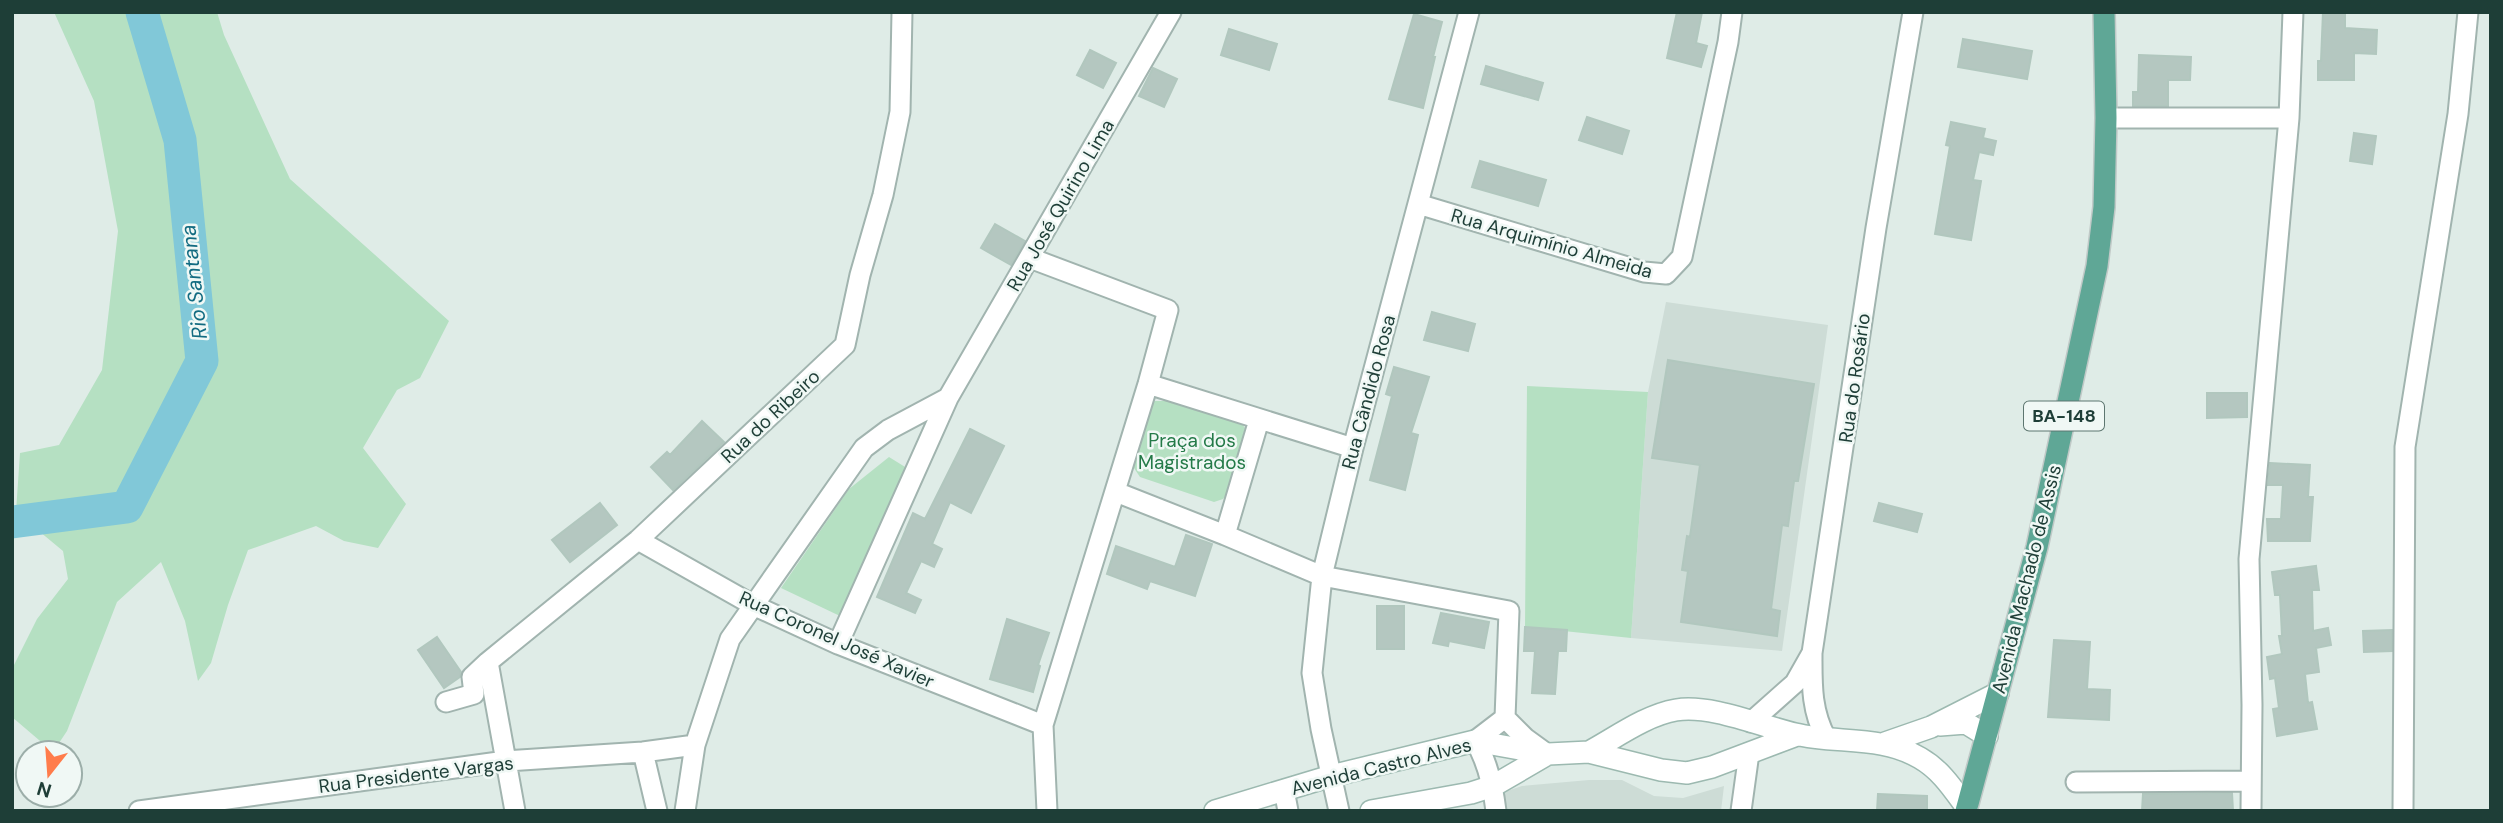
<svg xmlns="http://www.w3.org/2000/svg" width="2503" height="823" font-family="'DM Sans',sans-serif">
<rect width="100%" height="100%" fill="#dfece7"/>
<path fill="#cddcd6" d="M1666,302L1828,325L1782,651L1631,638L1648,392Z
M1589,780H1622L1654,796L1683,798L1724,786L1721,811H1504L1501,793L1522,786Z"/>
<path fill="#b5e0c2" d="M54,12H217L224,35L290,179L449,321L420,378L397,390L363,448L406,504L378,548L344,541L316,526L248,550L228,605L211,663L198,681L185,621L161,562L117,602L67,731L53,752L12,717V669L37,619L68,579L63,551L16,512L20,453L59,445L102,370L118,231L94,101Z
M1527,386L1648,392L1631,638L1525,627Z
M1155,401H1168L1239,420L1245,428L1227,494L1223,499L1214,502L1140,477L1134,468L1133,460L1148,406Z
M889,457L910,470L840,616L781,588L849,489Z"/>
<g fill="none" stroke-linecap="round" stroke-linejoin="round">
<path stroke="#81c8d8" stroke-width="33" d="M12,522L127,507L202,361L180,140L142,12"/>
</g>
<path fill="#b4c7c0" stroke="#b1c7be" stroke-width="2" d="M1677,12H1702L1696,43L1707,46L1701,67L1667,58Z
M2323,12H2345V28L2377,30L2376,54L2354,53V80H2318V61H2321Z
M1414,14L1442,22L1433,57H1435L1423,108L1389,99Z
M1229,29L1277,44L1269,70L1221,55Z
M1963,39L2032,51L2027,79L1958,67Z
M1090,50L1116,63L1103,88L1077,75Z
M2139,55L2191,57L2190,80H2168V106H2133V92H2138Z
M1486,66L1543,83L1538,100L1481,84Z
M1153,68L1177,79L1164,107L1139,96Z
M1587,117L1629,131L1622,154L1579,140Z
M1951,122L1985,129L1983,138L1996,141L1993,155L1979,152L1973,180L1981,181L1971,240L1935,234L1950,146L1946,145Z
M2354,133L2376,136L2372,164L2350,161Z
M1480,161L1546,180L1538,206L1472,187Z
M995,224L1025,241L1011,265L981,248Z
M1432,312L1475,324L1468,351L1424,340Z
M1668,360L1814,384L1798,481H1794L1788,526L1782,525L1771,609L1780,611L1777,636L1681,622L1688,571L1682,570L1687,536L1690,537L1700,465L1652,458Z
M1394,367L1429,377L1411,433L1418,435L1405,490L1370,480L1392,396L1386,394Z
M2207,393H2247V417L2207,418Z
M702,421L724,442L673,490L651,467L667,452L670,455Z
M970,429L1004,446L971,513L950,502L932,544L942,549L934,567L921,561L906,593L921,600L915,613L877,597L913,513L925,519Z
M2270,463L2310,465L2308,497H2313L2310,541H2268L2267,519H2281L2283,485H2268Z
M600,503L617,525L570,562L552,540Z
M1879,503L1922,514L1917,532L1874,521Z
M1186,535L1212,544L1195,596L1150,581L1147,589L1107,574L1116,546L1175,567Z
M2316,566L2319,590H2312L2313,631L2328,628L2331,645L2316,648L2319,672L2305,674L2308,703L2312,702L2317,729L2277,736L2273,709L2279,708L2275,678L2270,679L2267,657L2282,654L2279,636H2282L2280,595H2275L2272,572Z
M1377,606H1404V649H1377Z
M1441,613L1489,622L1484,648L1449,641L1448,646L1433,643Z
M1007,619L1049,633L1038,665L1040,666L1033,692L990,679Z
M1525,627L1567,630L1566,651H1558L1555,694L1532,693L1535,651H1524Z
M2392,630V651L2364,652L2363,631Z
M437,637L461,672L460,677L444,688L418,650Z
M2054,640L2090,642L2087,689L2110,690L2109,720L2048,717Z
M2232,793L2233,811H2142L2143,794Z
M1878,794L1927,796V811H1877Z"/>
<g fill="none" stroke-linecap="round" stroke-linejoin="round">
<g stroke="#a1b4af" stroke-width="23">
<path id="street" d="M2106,118H2289
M1418,204L1644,272L1666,274L1682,257L1728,42L1732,12
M1030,258L1168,310L1148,384L1043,725L1047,811
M1148,384L1353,448
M1116,492L1225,535L1322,576L1509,611L1505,718L1475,741C1488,762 1493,786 1496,811
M1225,535L1259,420
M638,540L753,605L838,644L1043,725
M838,644L948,398L1171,12
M1812,654C1812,684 1811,710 1826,738
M488,662L515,811
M446,702L474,694L472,677L488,662L638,540L845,345L860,275L883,195L900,112L902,12
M1505,718L1525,738L1547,754
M1751,722L1795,683L1812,653L1876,228L1913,12
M643,752L657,811
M2076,782L2250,781
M1284,790L1288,811
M139,811L506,761L643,752L695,745
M685,811L695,745L730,639L864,448L888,430L948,398
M1339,811L1321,729L1312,673L1322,576L1353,448L1469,12
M1741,811L1749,753
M2251,811L2252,705L2249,559L2289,118L2293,12
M2403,811L2405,447L2458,114L2468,12"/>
</g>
<g stroke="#9cb9b0" stroke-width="24">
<path id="secondary" d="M1940,725L1966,723L1987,736
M1885,743L1931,727L1998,693
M1589,752C1615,738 1646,715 1676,710C1710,704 1761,726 1795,734C1837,744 1881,735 1920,758C1941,770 1953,789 1967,808
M1215,811L1331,776L1475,741L1548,754L1589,752L1661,770L1687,773L1712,767L1797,735
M1371,811L1471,793L1493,786L1548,754"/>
</g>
<g stroke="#c0c9c7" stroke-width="24">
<path id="primary" d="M1966,811L2037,547L2097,266L2104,207L2106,118L2104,12"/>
</g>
<use href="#street" stroke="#fff" stroke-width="19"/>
<use href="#secondary" stroke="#fff" stroke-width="21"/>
<use href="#primary" stroke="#5fa796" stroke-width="21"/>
</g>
<g text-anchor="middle" stroke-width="5" stroke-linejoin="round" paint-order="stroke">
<rect fill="#f0f8f5" stroke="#5d7670" stroke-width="2" x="2024" y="401.5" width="80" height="29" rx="5"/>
<g font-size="18" font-weight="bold" fill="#1e3e37">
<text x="2064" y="422">BA-148</text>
</g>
<g font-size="19" fill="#1e3e37" stroke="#f0f8f5">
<text transform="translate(1060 205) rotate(-60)" y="7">Rua José Quirino Lima</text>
<text transform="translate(1552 243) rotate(16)" y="7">Rua Arquimínio Almeida</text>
<text transform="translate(1854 378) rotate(-82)" y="7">Rua do Rosário</text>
<text transform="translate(1368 392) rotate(-75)" y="7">Rua Cândido Rosa</text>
<text transform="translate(770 416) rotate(-43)" y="7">Rua do Ribeiro</text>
<text transform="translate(2026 579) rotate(-76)" y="7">Avenida Machado de Assis</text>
<text transform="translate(837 639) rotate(24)" y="7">Rua Coronel José Xavier</text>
<text transform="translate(1381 766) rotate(-14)" y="7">Avenida Castro Alves</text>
<text transform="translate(416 774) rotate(-7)" y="7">Rua Presidente Vargas</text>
</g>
<g font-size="19" fill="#247a48" stroke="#f0f8f5">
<text x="1192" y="447">Praça dos<tspan x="1192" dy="22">Magistrados</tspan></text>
</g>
<g font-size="21" font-style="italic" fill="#126b81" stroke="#f0f8f5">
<text transform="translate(194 282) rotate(-96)" y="7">Rio Santana</text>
</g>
</g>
<rect width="2503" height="823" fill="none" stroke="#1e3e37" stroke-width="28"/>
<g transform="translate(49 774) rotate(197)"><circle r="33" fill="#f0f8f5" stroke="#9caea9" stroke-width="2"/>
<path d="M0-5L12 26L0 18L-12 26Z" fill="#ff7c4b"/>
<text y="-10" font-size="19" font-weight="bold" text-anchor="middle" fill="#1e3e37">N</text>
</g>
</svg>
